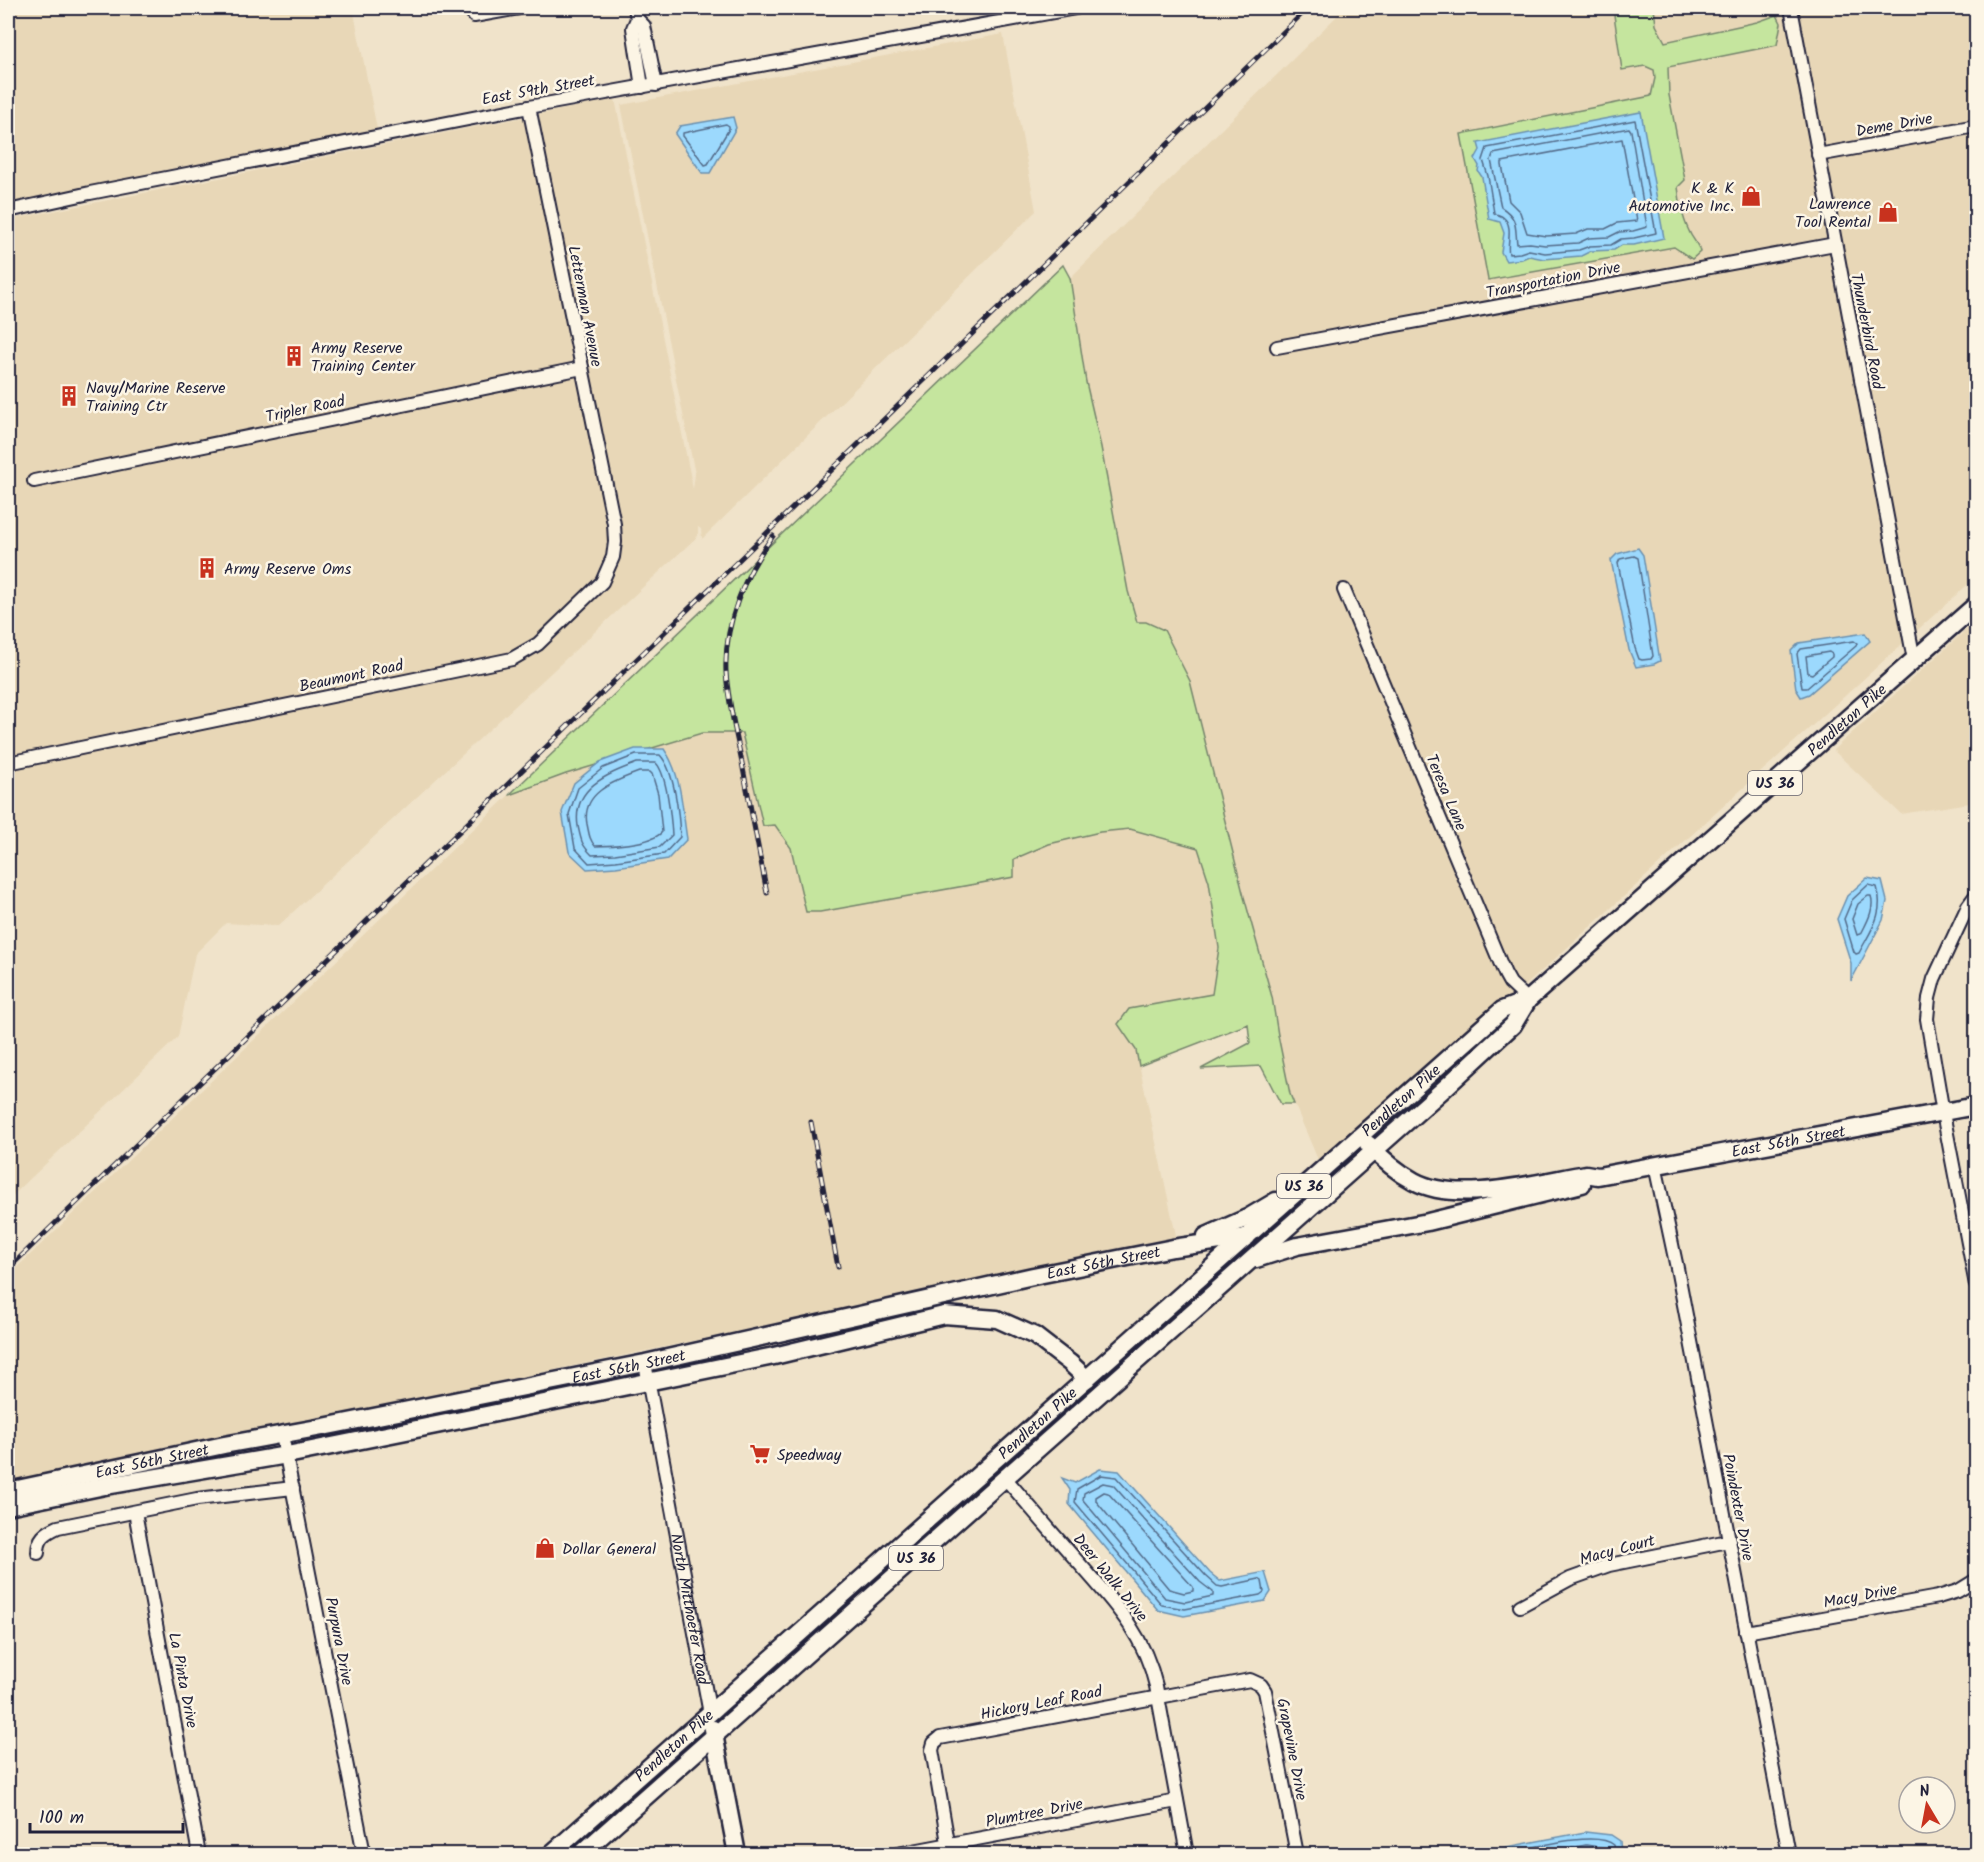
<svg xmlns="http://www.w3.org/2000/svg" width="1984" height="1862" font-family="Kalam,sans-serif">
<rect width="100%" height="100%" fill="#f0e3ca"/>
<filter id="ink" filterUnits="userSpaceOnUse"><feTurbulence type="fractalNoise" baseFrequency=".0167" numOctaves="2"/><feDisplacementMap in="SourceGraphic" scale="12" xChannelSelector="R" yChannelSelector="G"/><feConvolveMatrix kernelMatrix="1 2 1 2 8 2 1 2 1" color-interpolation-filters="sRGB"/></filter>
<g filter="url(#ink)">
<path fill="#e8d7b7" d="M8,8H353L378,134L8,206Z
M1345,8H1976V577L1525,986L1495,1008L1319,1162L1290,1094L1278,1035L1272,997L1244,897L1190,681L1138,622L1128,591L1101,447L1086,382L1070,278Z
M1003,34L1036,211L702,539L701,529L698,527V536L278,926L226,923L195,954L178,1037L8,1200V220L615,99L693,489L695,474L621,105Z
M1976,621V802L1901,814L1833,750Z
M702,733H743L763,826L775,825L791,848L806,912H820L1014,877V859L1049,844L1100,832L1130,829L1199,848L1209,882L1219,948L1212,994L1190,998L1118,1024L1136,1050L1177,1240L8,1484V1276L509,795L566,774Z"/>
<path fill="#c5e59e" stroke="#74846c" stroke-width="1.5" d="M1613,8H1654L1656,25L1665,42L1757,22L1777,15L1781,23L1777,45L1668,67L1669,95L1685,180L1678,187C1680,202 1682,217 1689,231C1692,239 1698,243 1700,252L1692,259L1674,247L1488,280L1461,134L1651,96L1655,78L1654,70L1645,66L1622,70Z
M1063,265L1070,278L1086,382L1101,447L1128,591L1137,622H1146L1164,630L1190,681L1244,897L1272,997L1278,1035L1290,1094L1294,1104H1281L1261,1066L1201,1069L1250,1043L1248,1024L1139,1066L1136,1050L1118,1024L1129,1009L1212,994L1219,948L1209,882L1198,848L1130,829L1100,832L1049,844L1014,859V877L820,912H806L791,848L775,825L763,826L742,733H702L566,774L509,795Z"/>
<path fill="#9cd9fd" stroke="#6b90af" stroke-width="1.5" d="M1641,112L1664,238L1634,245H1622L1614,250L1591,251L1581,256L1544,259L1529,256L1522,259L1506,261L1501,252L1504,233L1500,222L1489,219L1482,177L1478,171L1479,166L1475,159L1480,150L1478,143Z
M733,117L736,128L710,173H702L675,134L680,126Z
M1638,548L1643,555L1660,661L1654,664L1636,667L1629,650L1611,560L1617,554Z
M1865,633L1870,641L1809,694L1801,697L1796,689L1791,651L1799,643Z
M635,749H664C682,775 682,809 687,839L668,859L616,867L587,869L569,852L562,812L574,783L600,762Z
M1867,878L1882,881L1887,901L1883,920L1851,981V963L1837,919L1847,896Z
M1100,1469L1119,1471L1210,1573L1220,1581L1265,1572L1271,1592L1265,1601L1184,1616L1158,1610L1069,1504L1070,1490L1062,1478L1075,1483Z
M1585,1832L1611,1835L1620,1841L1621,1854H1470Z"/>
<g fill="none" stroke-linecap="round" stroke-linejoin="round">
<path stroke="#536b89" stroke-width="1.5" d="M1635,120L1656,233L1634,238L1621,239L1611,245L1590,246L1579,250L1545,253L1529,250L1520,253L1509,254C1506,244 1514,227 1504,218C1501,215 1497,215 1494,213L1488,176L1483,160L1487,148Z
M726,124L729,126V129L708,164L705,165L683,136V133Z
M1629,128L1631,131L1647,227L1633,231L1619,232L1609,237L1589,238L1578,243L1545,245L1530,243L1517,244C1515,226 1518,218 1501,207L1491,160L1493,154Z
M1622,139L1637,221L1617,223L1605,229H1588L1576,234L1546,236L1527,233L1520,212L1509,201L1502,165V162Z
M1634,556L1638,558L1653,656L1651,659L1642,660L1639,659L1635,648L1618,563L1620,559Z
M1854,641L1857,643L1856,646L1807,688H1802L1797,654L1801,649Z
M1829,652L1832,654V657L1812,674L1808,673L1806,656Z
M636,755H660C675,771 679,816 680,837L664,854L616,861L589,863L575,848L569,814L578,788L603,768Z
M637,763H656C667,774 671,819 672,835L660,847L615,854L592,855C581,844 581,840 578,826C572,787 608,774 637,763Z
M639,772H650L652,774L658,794L662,832C652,844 611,846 595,846C589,839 589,833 587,824C581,792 615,781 639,772Z
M1868,885L1877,887C1885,914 1871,930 1859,953L1856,954L1854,952L1844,919L1852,900Z
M1868,896H1871C1875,909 1867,922 1861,934L1857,935L1852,919L1858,904Z
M1101,1475L1116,1477L1206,1576L1217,1586L1222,1587L1259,1579L1262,1581L1264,1592L1260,1595L1185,1609L1162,1605L1075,1502L1077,1489Z
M1103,1483L1113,1485L1200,1582L1213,1592V1596L1185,1602L1165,1598L1083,1500L1084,1493Z
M1104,1492L1108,1493L1193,1587V1591L1184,1593L1169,1589L1096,1501V1497Z
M1501,1854C1525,1850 1596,1829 1614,1845L1615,1854
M1540,1854L1586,1845L1605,1848L1608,1854"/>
<g stroke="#22223b" stroke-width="16">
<g id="minor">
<path d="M635,8L637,19L633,28L642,87"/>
<path d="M1791,8L1914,660"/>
<path d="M474,16L519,8"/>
<path d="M637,19L644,26L656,85"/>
<path d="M1818,155L1976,126"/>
<path d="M8,211L90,193L529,107L1076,8"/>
<path d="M1277,347L1835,244"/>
<path d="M34,481L582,368"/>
<path d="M1344,590L1505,974L1510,983L1528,1000"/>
<path d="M8,763L512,659L538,644L602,582L613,557L615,542L614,524L529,107"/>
<path d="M1976,895L1968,906L1934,979L1929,998L1927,1019L1943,1113L1976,1285"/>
<path d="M1655,1165L1677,1268L1789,1854"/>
<path id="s1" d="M645,1363L710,1714"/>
<path d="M282,1435L364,1854"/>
<path d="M1006,1479C1030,1507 1054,1535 1078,1562C1113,1602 1144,1633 1156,1686L1187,1854"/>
<path d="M135,1512L199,1854"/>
<path d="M38,1553C38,1538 45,1533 58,1527L197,1499L293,1488"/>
<path d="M1520,1606L1570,1579L1609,1565L1728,1541"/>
<path d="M1746,1632L1938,1597L1958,1591L1976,1580"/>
<path d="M897,1854L1177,1801"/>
<path d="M950,1854L932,1750L934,1743L940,1738L1250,1680L1261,1685L1265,1691L1297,1854"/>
</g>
</g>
<g stroke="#22223b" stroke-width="21">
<g id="major">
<path id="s2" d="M1368,1144C1381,1158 1397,1172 1414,1181C1458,1205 1538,1182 1586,1174L1598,1176L1976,1106"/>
<path d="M1206,1236L1249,1217L1276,1201"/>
<path d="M1256,1259L1297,1246L1428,1222L1582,1184"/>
<path id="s3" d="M8,1491L224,1445L323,1427L645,1363L1033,1276L1173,1248L1247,1237"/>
<path d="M8,1506L105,1486L287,1455L491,1414L774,1356L944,1315L997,1319L1035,1336L1070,1363L1087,1379"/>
<path d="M713,1729L737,1854"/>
<path id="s4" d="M551,1854L1502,1010L1528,1000"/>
<path id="s5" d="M581,1854L1446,1087L1513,1025L1528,1000L1976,605"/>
</g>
</g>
<use href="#minor" stroke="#fcf5e5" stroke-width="12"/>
<use href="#major" stroke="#fcf5e5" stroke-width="16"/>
<g stroke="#22223b" stroke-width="5">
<path id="rail" d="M767,893C759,850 750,806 742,763C736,733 728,702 726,672C724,624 744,574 773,536
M811,1122L838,1267
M8,1269L1308,8"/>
</g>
<use href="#rail" stroke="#fcf5e5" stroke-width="3" stroke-dasharray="9" stroke-linecap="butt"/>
</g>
</g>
<defs>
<g id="shop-bare" transform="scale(1.62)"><path d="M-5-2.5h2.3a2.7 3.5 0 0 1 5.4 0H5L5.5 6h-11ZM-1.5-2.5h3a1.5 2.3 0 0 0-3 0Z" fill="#c8321e" stroke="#fcf5e5" stroke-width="2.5" paint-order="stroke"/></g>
<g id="building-bare" transform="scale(1.62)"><path d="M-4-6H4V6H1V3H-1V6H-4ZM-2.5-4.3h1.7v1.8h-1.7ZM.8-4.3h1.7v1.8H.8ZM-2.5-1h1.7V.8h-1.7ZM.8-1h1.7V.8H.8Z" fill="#c8321e" stroke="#fcf5e5" stroke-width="2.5" paint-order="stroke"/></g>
<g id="supermarket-bare" transform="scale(1.62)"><path d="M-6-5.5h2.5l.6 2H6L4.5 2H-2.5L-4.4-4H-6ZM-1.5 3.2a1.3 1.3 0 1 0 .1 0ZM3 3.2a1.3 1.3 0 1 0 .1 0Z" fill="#c8321e" stroke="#fcf5e5" stroke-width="2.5" paint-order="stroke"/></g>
</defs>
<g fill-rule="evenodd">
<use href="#shop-bare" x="1751" y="196"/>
<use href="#shop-bare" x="1888" y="212"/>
<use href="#building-bare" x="294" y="356"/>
<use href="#building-bare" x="69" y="396"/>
<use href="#building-bare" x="207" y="568"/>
<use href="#supermarket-bare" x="760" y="1454"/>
<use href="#shop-bare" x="545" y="1548"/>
</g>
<g text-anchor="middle" stroke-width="5" stroke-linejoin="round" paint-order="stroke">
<g fill="#fcf5e5" stroke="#63616e" stroke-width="1.5">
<rect x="1748" y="771" width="54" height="24" rx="4.5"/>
<rect x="1277" y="1174" width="54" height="24" rx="4.5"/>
<rect x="889" y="1546" width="54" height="24" rx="4.5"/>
</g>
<g font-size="15" font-weight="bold" fill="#22223b">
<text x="1775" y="788">US 36</text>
<text x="1304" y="1191">US 36</text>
<text x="916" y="1563">US 36</text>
</g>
<g font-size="16" fill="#22223b" stroke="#fcf5e5">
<text transform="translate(538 89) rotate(-10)" y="6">East 59th Street</text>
<text transform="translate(1894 124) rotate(-10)" y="6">Deme Drive</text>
<text transform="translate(1553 279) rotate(-11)" y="6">Transportation Drive</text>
<text transform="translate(586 306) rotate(79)" y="6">Letterman Avenue</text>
<text transform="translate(1868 331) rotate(79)" y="6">Thunderbird Road</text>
<text transform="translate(305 408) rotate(-12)" y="6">Tripler Road</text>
<text transform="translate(351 675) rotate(-12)" y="6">Beaumont Road</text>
<text dy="6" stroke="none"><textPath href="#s5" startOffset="1701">Pendleton Pike</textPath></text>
<text transform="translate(1447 792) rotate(67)" y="6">Teresa Lane</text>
<text dy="6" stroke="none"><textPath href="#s4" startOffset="1136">Pendleton Pike</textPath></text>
<text dy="6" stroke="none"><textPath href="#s2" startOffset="440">East 56th Street</textPath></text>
<text dy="6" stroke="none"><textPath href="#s3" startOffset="1119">East 56th Street</textPath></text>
<text dy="6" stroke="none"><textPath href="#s3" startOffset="633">East 56th Street</textPath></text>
<text dy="6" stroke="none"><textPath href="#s4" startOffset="650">Pendleton Pike</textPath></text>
<text dy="6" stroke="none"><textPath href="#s3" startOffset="147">East 56th Street</textPath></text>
<text transform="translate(1739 1507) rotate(79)" y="6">Poindexter Drive</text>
<text transform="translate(1617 1549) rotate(-15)" y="6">Macy Court</text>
<text transform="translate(1111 1577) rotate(51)" y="6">Deer Walk Drive</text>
<text transform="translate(1860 1595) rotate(-11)" y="6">Macy Drive</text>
<text dy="6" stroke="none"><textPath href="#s1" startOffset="250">North Mitthoefer Road</textPath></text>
<text transform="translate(340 1641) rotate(79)" y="6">Purpura Drive</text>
<text transform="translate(184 1680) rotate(79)" y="6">La Pinta Drive</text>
<text transform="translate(1041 1702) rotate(-11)" y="6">Hickory Leaf Road</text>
<text dy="6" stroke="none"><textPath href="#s4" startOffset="164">Pendleton Pike</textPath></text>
<text transform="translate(1293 1749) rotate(79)" y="6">Grapevine Drive</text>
<text transform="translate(1034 1812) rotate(-11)" y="6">Plumtree Drive</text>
</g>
<g font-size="16" fill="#22223b" stroke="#fcf5e5" text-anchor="start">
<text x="1734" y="193" text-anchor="end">K &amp; K<tspan x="1734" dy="18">Automotive Inc.</tspan></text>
<text x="1871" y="209" text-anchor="end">Lawrence<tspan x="1871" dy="18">Tool Rental</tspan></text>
<text x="311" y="353">Army Reserve<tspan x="311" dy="18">Training Center</tspan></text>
<text x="86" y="393">Navy/Marine Reserve<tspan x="86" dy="18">Training Ctr</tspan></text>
<text x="224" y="574">Army Reserve Oms</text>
<text x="777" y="1460">Speedway</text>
<text x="562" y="1554">Dollar General</text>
</g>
</g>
<rect width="1984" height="1862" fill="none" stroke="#fcf5e5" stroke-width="30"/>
<rect x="15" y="15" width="1954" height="1832" fill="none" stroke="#22223b" stroke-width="2" filter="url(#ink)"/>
<g transform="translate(1927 1805) rotate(350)"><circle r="28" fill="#fcf5e5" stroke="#a5a1a1" stroke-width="1.5"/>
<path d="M0-4.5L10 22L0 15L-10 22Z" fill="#c8321e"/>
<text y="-9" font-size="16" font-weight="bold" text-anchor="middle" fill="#22223b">N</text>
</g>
<path d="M30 1823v9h153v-9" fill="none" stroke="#22223b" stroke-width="3"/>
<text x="39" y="1823" font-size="18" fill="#22223b" stroke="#fcf5e5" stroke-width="4.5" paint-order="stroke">100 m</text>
</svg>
